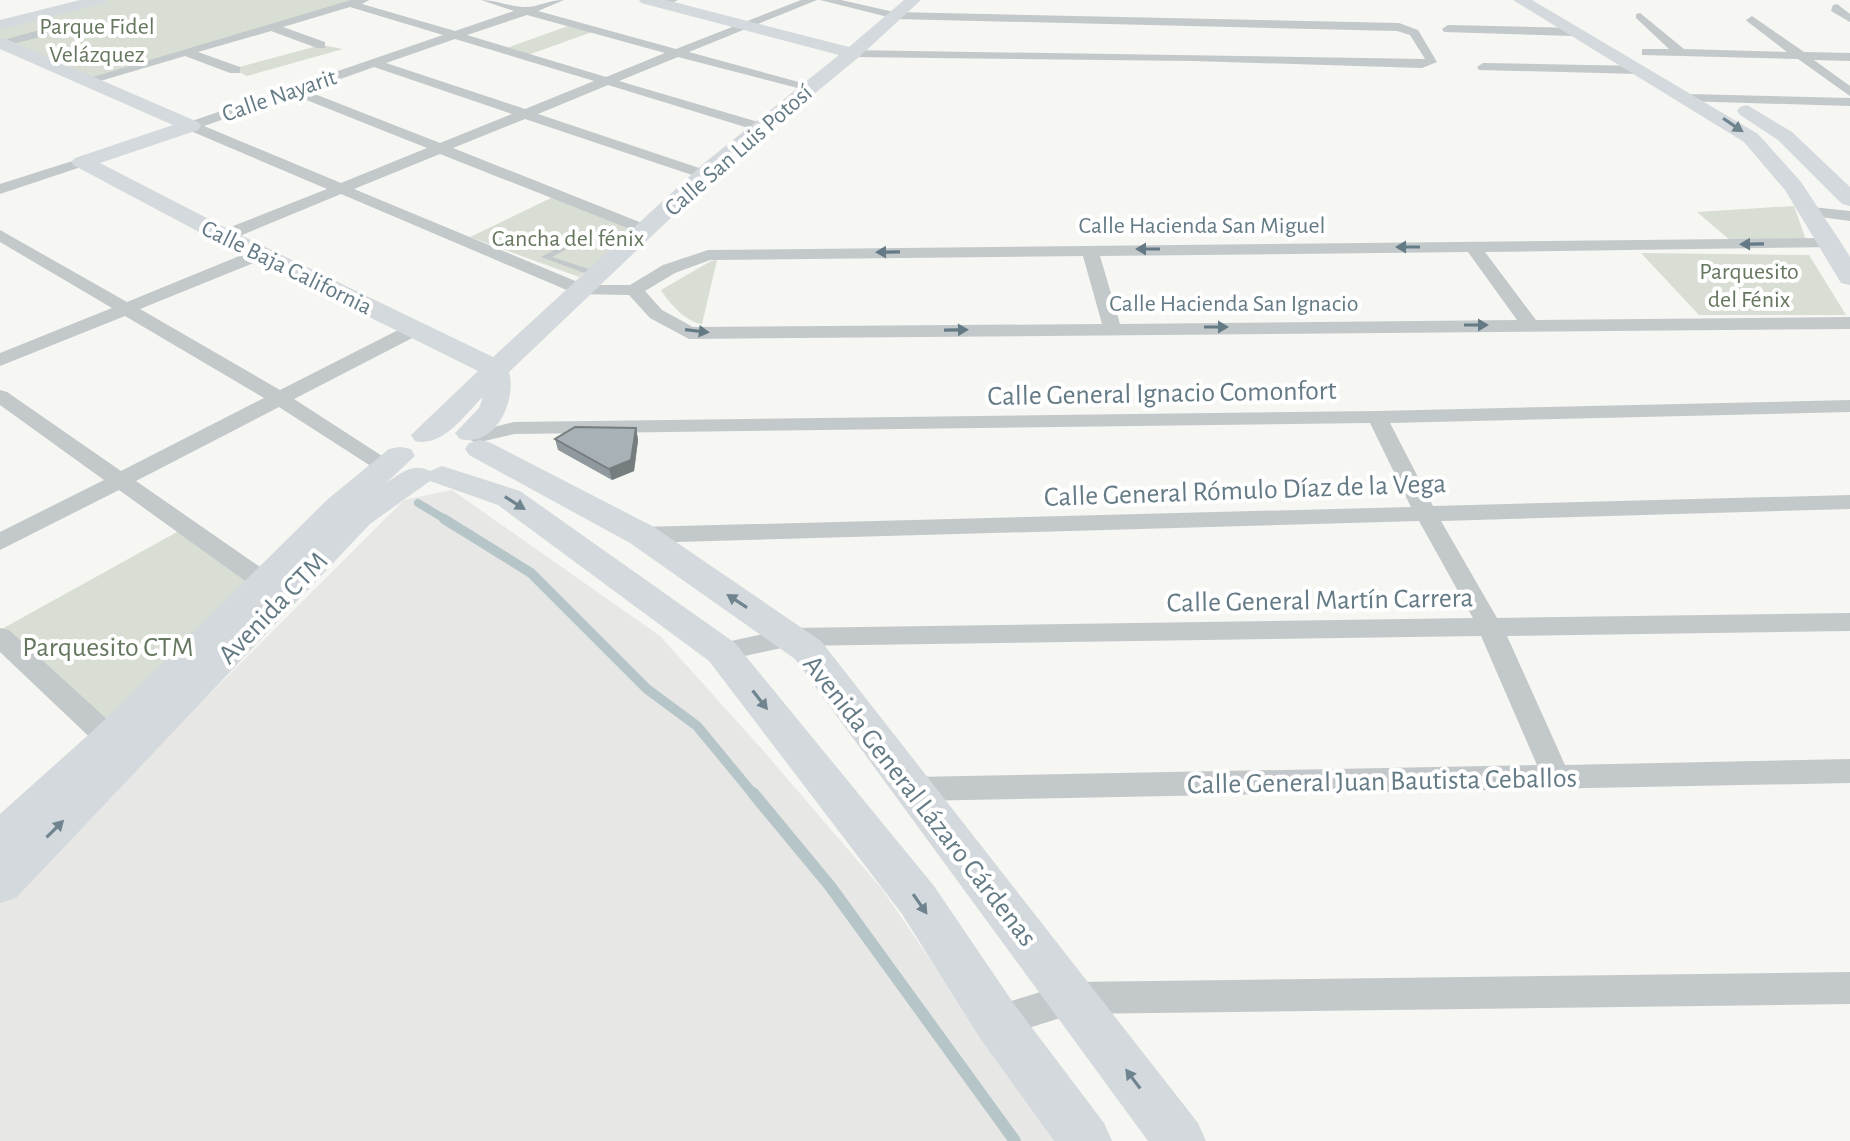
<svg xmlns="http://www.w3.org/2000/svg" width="1850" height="1141" font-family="'Alegreya Sans',sans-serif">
<rect width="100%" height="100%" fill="#f6f6f2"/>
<path fill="#e7e7e6" d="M452,490L660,636L760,747L882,889L1054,1141H0V903L404,500Z"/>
<path fill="#d8ded3" d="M99,0H363L90,80L0,43V25Z
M571,25L595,31L525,56L504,49Z
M321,45L343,49L247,76L232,69Z
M553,197L638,231L579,277L470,237Z
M1794,206L1806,240L1731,241L1697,212Z
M1641,253L1809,255L1846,315H1699Z
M717,260L702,324C687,323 668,302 661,290L711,261Z
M186,527L264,582L110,739L0,630Z"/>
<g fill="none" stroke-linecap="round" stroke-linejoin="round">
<path stroke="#b6c6c8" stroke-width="8" d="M418,503L448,521"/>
<path stroke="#b6c6c8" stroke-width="10" d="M444,519L531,573L647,689L697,726L754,795"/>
<path stroke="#b6c6c8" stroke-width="12" d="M753,793L830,886L1015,1141"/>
<path fill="#c3c8ca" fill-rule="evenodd" d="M595,228L640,240L636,242L596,233L552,257L601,273L602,275L598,278L541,257Z"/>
<path fill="#c3c8ca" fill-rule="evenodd" d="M351,0H369L362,4L455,31L514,11L481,0C497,0 514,8 526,7C538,7 549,0 564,0L538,11L676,49L801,0H817L689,52L813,86V92L678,57L619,81L765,124V130H755L608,85L538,114L711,172V178H701L525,119L453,148L652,227V233H640L440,154L354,189L585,285H630L663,265L708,250L1830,238L1836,239L1838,243L1836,247L1485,252L1536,320L1850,317V329L689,339L650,318L629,295L576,294L341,194L230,240H218L216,236L218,232L327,189L186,129V123L443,35L350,7L283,27L325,42V48H317L271,31L198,52L240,67V73H230L185,56L90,84L83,80ZM527,15L665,53L606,77L467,35ZM455,39L594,81L525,109L386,63ZM374,67L512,114L440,143L307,91ZM294,95L427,148L341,183L204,126ZM1468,252L1517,320L1120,324L1100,256ZM1083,256L1102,324L693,327L662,310L645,291L675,273L710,260Z
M665,0H678L672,3Z
M820,0H841L894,12L1399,23L1418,30L1437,62L1422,68L1193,61L853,57L847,53L849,50L1425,59L1410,35L1397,31L896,19Z
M1837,4L1850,14V22L1831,11L1833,5Z
M1640,13L1684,49L1787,52L1748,22L1746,20L1752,16L1804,52L1850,53V61L1814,60L1850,86V96L1798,59L1642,55V49H1669L1636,18V14Z
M61,24L65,25V31L0,47V41Z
M1448,25L1574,28L1580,32L1574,36L1444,32L1442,29Z
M1483,63L1640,66L1646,70L1640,74L1479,70L1477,67Z
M1688,94L1850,98V106L1683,101L1681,98Z
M82,158L87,159V165L0,194V184Z
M1812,207L1850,211V221L1806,215L1804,212Z
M0,230L127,302L254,250H266L268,254L266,258L140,309L280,390L408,325H422L424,329L422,333L294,399L396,465L385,472L377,470L279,407L136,481L273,576L276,582L273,588L264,590L255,588L119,490L0,550V532L104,480L0,405V390L7,392L121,471L264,398L125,316L0,366V353L112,308L0,242Z
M1850,400V412L1390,423L1433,506L1850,495V509L1441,521L1497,618L1850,613V631L1507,636L1565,765L1850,759V783L913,801L903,797L899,789L903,781L913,777L1537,765L1481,636L791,646L722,661L713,659L709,652L713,645L722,643L791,628L1473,618L1419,521L642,543L634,540L630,535L634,530L642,527L1411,507L1370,423L514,434L476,443L465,437L469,433L514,422L1377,411Z
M0,628L9,630L120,731L124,739L120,747L110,750L100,747L0,652Z
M1850,972V1004L1073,1014L997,1038L985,1033L980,1021L985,1009L1073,982Z"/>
<path fill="#d4d9dd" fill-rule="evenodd" d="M80,0H107L105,3L0,30V20Z
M639,0H666L849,47L904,0H921L859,57L718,173L509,372C517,401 495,448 460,439L455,433L479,408L483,397C465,414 443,448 415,441L411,435L478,371L216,241L75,166L71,162L75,158L173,125L0,49V38L6,39L198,122L201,126L198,130L100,163L232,231L493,357L703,164L839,55L641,3Z
M1513,0H1532L1758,134L1801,182L1840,241L1850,257V285L1841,283L1785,190L1744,142Z
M1747,105L1792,132L1850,187V206L1842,204L1778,140L1740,115L1737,111L1740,107Z
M480,440L491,443L654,527L821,641L1198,1123L1206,1141H1148L795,659L630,543L469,455L465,449L469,443Z
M400,447L411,449L415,456L385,484C400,474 412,462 430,471L442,466L520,491L735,643L934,886L1014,1004L1104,1123L1112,1141H1054L980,1038L902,914L709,661L498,505L430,481L370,524L16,898L0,903V814L96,728L328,499L389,449Z"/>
</g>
<path fill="#90999d" d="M636,428L638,440L634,471L612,480L558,450L555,439Z"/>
<path fill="#767d7f" d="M636,428L638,440L634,471L612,480L609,469Z"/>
<path fill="#a8b2b6" stroke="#767d7f" stroke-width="2" d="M575,427L636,428L631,460L609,469L555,439Z"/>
<defs><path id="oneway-solid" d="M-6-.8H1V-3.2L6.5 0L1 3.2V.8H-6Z" transform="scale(2)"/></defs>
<g fill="#6f848e">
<use href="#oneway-solid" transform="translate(1733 125) rotate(34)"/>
<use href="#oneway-solid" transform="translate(515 503) rotate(32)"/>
<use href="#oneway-solid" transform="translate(737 601) rotate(-147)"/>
<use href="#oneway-solid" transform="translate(760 700) rotate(52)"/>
<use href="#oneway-solid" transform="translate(55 829) rotate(-45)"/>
<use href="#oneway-solid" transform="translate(920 904) rotate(55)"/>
<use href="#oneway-solid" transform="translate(1133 1079) rotate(-127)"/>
</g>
<g fill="#647a85">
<use href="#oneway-solid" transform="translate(1752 244) rotate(179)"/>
<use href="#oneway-solid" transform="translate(1408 247) rotate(180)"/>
<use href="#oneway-solid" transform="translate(1148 249) rotate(180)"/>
<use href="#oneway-solid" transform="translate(888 252) rotate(179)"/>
<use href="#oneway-solid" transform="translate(1476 325)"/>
<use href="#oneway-solid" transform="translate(1216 327)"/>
<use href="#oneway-solid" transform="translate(956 330) rotate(-1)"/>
<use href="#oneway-solid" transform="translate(697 331) rotate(7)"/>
</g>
<g text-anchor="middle" stroke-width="8" stroke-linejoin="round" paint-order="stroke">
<g font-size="24" fill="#66775f" stroke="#fff">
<text x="97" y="34">Parque Fidel<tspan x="97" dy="28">Velázquez</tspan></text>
<text x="568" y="246">Cancha del fénix</text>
<text x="1749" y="279">Parquesito<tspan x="1749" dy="28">del Fénix</tspan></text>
</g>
<g font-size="24" fill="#647a85" stroke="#fff">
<text transform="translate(279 95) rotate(-19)" y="8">Calle Nayarit</text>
<text transform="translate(738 150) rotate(-41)" y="8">Calle San Luis Potosí</text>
<text x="1202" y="233">Calle Hacienda San Miguel</text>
<text transform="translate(287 267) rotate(26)" y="8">Calle Baja California</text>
<text x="1234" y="311">Calle Hacienda San Ignacio</text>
</g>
<g font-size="28" fill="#647a85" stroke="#fff">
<text transform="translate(1162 392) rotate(-1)" y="10">Calle General Ignacio Comonfort</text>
<text transform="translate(1245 489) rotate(-2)" y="10">Calle General Rómulo Díaz de la Vega</text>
<text transform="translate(1320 599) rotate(-1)" y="10">Calle General Martín Carrera</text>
<text transform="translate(272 607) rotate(-46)" y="10">Avenida CTM</text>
<text transform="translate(1382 780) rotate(-1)" y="10">Calle General Juan Bautista Ceballos</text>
<text transform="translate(921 800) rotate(52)" y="10">Avenida General Lázaro Cárdenas</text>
</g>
<g font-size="28" fill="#66775f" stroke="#fff">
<text x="108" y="656">Parquesito CTM</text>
</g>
</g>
</svg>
